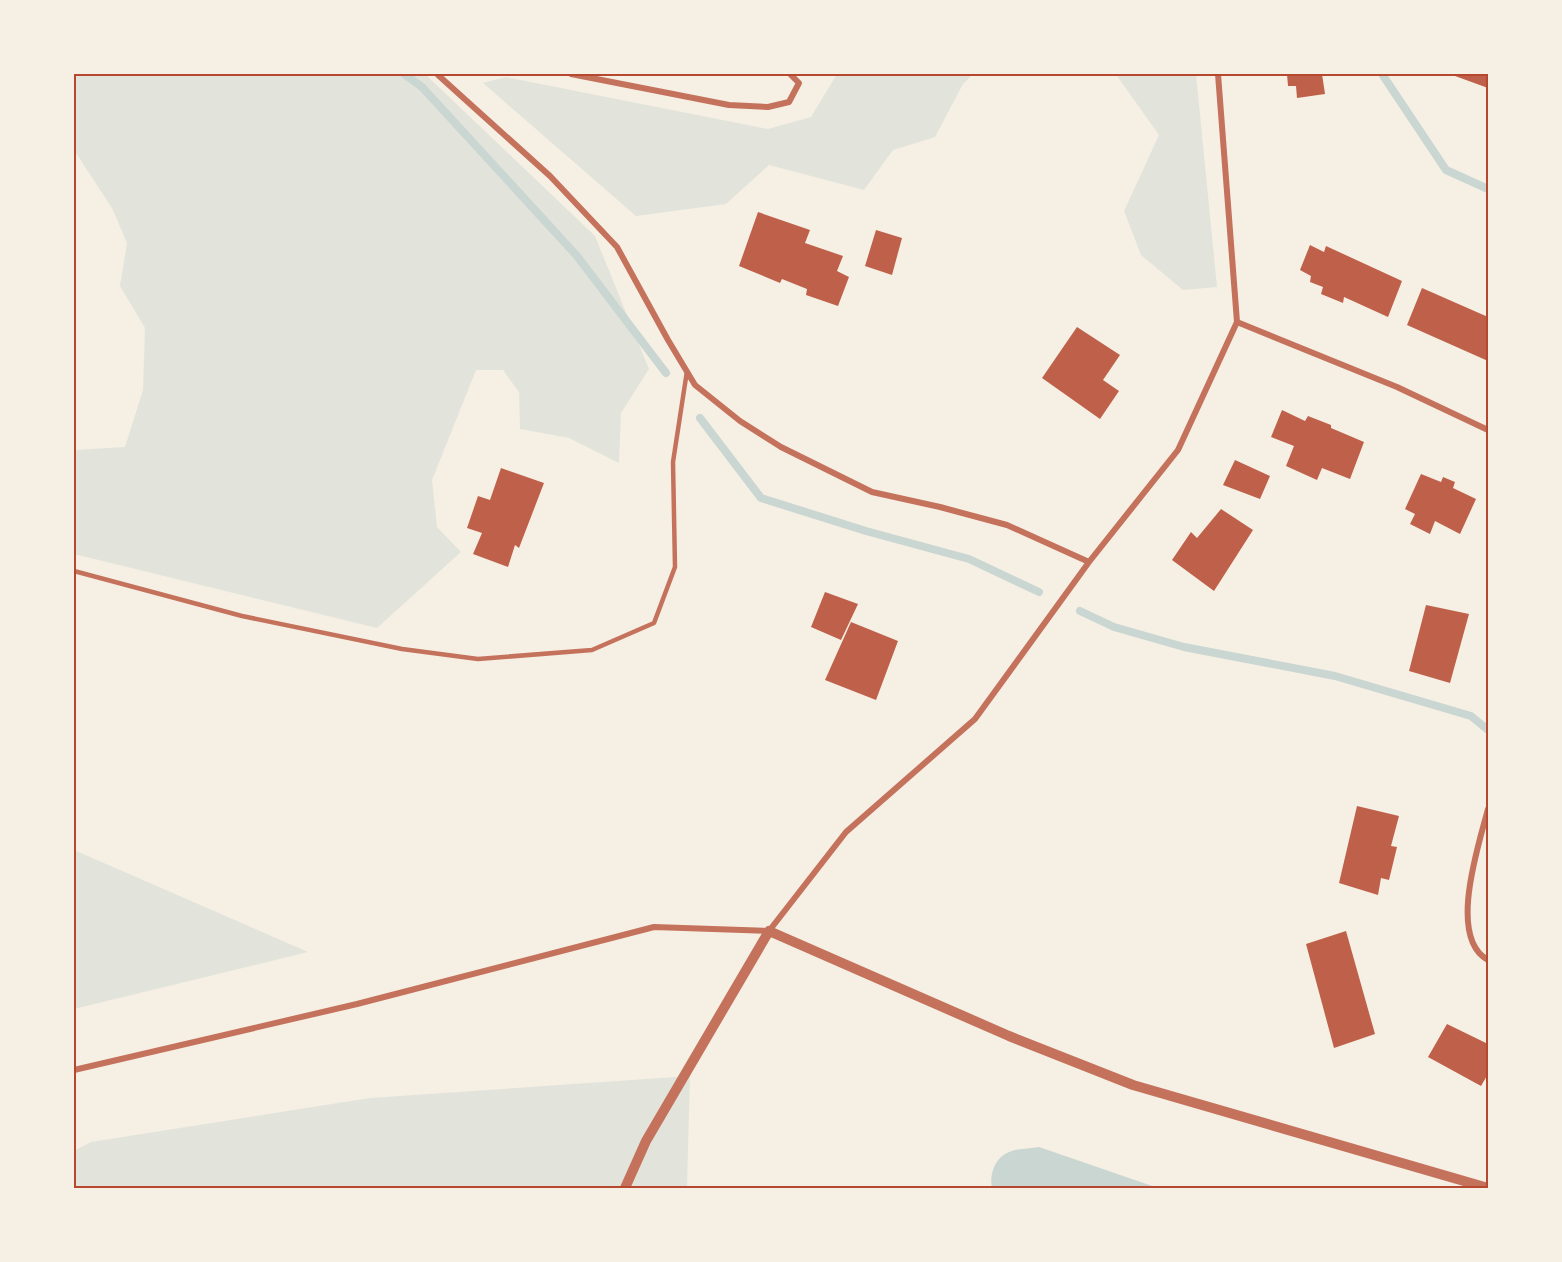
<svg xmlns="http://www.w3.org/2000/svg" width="1562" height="1262" font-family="Bitter,serif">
<rect width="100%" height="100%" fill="#f6efe4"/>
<path fill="#e2e4dc" d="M74,74H425L595,236L649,369L621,413L619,463L569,438L520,429L519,392L503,370H476L432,480L437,527L461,552L377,628L74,554V450L125,447L143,390L145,328L120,286L127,243L112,208L74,150Z
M837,74H973L963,84L935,137L893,150L864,190L769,165L726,204L636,216L483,83L506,77L768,129L811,117Z
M1110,74H1196L1217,287L1183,290L1141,255L1124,211L1159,135L1117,76Z
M74,850L308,952L74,1009Z
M690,1076L687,1188H74V1151L91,1142L370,1098Z"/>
<path fill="#c9d6d2" d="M1039,1147L1158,1188H992C989,1175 995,1157 1009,1152C1018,1148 1030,1149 1039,1147Z"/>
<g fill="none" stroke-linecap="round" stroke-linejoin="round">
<path stroke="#c9d6d2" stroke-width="8" d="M404,74L422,87L577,256L666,373
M1382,74L1446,170L1488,189
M700,418L761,498L866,531L969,559L1039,592
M1080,611L1114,627L1184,647L1335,676L1471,716L1488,730"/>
</g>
<path fill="#bf614a" d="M1287,74H1322L1325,94L1297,98L1296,86H1288Z
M1456,74H1488V88L1455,76Z
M758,212L810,230L805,243L843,256L837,271L849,277L838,306L806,295L807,289L782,279L780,283L739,266Z
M876,230L902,238L892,275L865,266Z
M1310,245L1324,252L1326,246L1402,281L1388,317L1344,297L1343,303L1321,294L1323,287L1310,282L1311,276L1300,270Z
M1422,288L1488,317V361L1407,325Z
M1077,327L1120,355L1103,380L1119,391L1100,419L1042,378Z
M1282,410L1305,421L1308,416L1331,425V428L1364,442L1350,479L1322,468L1317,480L1286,466L1294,446L1271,437Z
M1235,460L1270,476L1260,499L1223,485Z
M501,468L544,483L519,548L515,545L508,567L473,554L482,533L467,528L478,496L490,500Z
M1421,474L1441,482L1443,477L1455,482L1453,488L1476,499L1460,534L1435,521L1430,534L1410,524L1415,514L1405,509Z
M1221,509L1253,530L1214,591L1172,560L1191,532L1197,538Z
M825,592L858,604L841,640L811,627Z
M1426,605L1469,614L1450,683L1409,671Z
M851,622L898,641L876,700L825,680Z
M1357,806L1399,816L1391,846L1397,847L1389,880L1381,878L1378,895L1339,883Z
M1346,931L1375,1034L1334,1048L1306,944Z
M1447,1024L1488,1044V1074L1481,1086L1428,1057Z"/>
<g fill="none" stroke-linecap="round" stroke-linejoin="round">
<path stroke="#c5725c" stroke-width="4.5" d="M74,571L242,616L402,649L478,659L592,650L654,623L675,567L673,462L687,371"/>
<path stroke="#c5725c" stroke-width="6" d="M440,74L438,75L550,176L617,247L668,340L695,385L740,421L781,447L872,492L940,507L1007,525L1089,562
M571,74L729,105L768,107L789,102L799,83L790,74
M1237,322L1397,387L1488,430
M1488,809C1479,844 1447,938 1488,960
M74,1070L357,1004L654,927L769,931L846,832L975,719L1089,562L1178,450L1237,322L1218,74"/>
<path stroke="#c5725c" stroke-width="10" d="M625,1188L646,1141L769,931L1009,1036L1133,1085L1488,1188"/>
</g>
<rect width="1562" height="1262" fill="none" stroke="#f6efe4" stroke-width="150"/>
<rect x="75" y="75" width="1412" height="1112" fill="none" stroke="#b5482f" stroke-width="2"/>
</svg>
